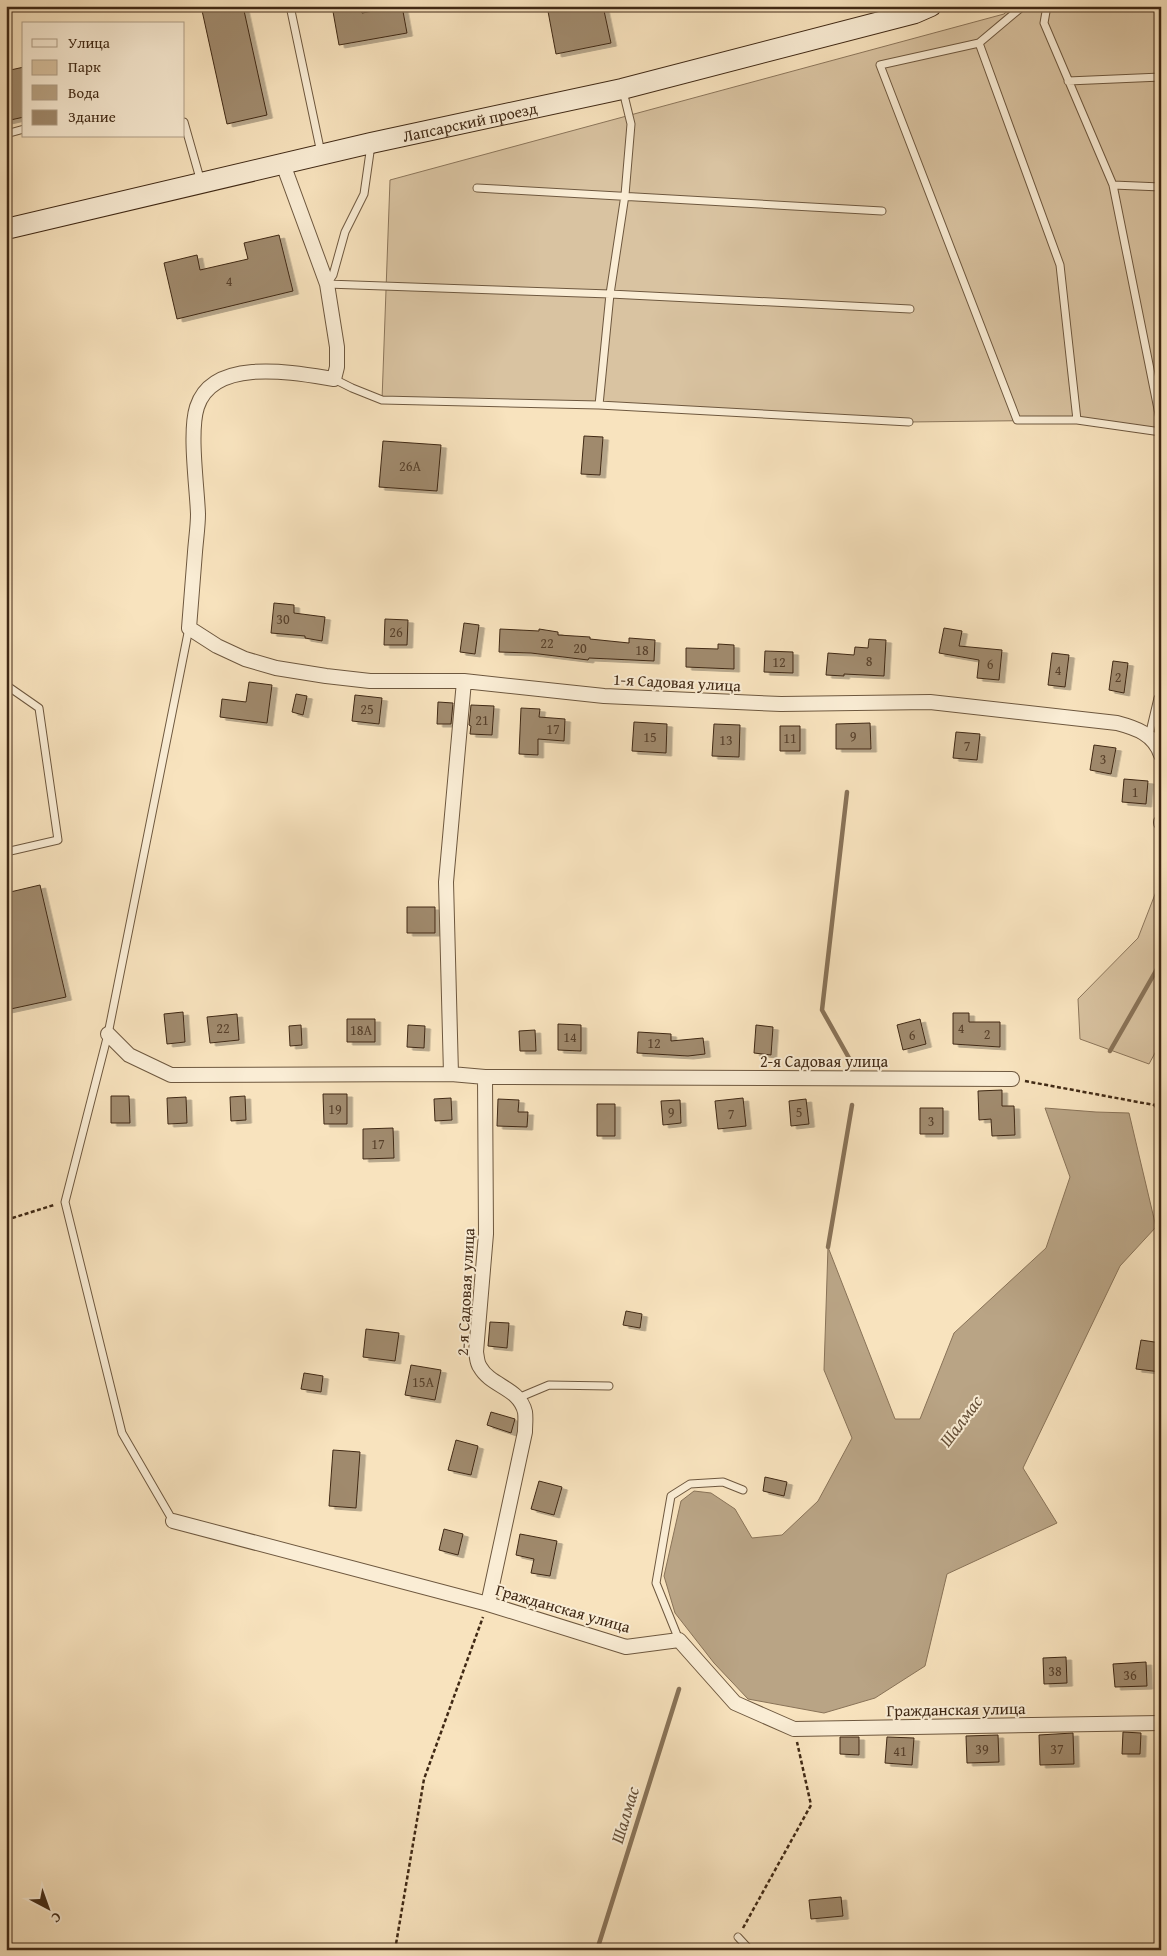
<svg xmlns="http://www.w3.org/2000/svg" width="1167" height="1956" font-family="'Gentium Book Plus',serif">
<defs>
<filter id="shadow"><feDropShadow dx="5.5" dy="3" stdDeviation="0" flood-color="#0004"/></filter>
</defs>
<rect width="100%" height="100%" fill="#f8e3be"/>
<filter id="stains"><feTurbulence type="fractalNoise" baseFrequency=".004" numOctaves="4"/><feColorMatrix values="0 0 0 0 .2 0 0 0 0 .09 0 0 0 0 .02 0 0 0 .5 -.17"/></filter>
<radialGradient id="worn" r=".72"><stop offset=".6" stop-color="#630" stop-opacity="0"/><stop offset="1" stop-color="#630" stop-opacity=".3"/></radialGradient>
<path fill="#d9c3a1" stroke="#8c765b" d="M1013,6H1161V432L1077,420L909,422L599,405L382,400L390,180L1004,14Z
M1159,884H1161V1042L1149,1064L1080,1039L1078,999L1138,938Z"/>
<path fill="#b9a485" stroke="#897358" d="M1045,1108L1096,1112L1129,1113L1156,1227L1120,1266L1023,1468L1057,1523L947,1574L925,1666L875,1698L824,1713L748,1699L714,1663L675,1613L664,1576L681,1501L694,1491L711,1493L735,1509L752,1538L782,1535L818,1501L852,1438L824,1370L828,1247L895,1419H920L954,1333L1046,1248L1070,1177Z"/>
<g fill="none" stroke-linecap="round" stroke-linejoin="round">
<path stroke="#897358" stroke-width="4.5" d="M847,792L822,1010L849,1058
M1110,1051L1161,962
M828,1247L852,1105
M597,1950L679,1689"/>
</g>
<path fill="#a08a6d" stroke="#402915" filter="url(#shadow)" d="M201,6H243L267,115L227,124Z
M332,6H360L362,13L402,6L407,33L339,45Z
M547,6H603L611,43L556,54Z
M24,67V117L6,121V71Z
M279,235L293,291L177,319L164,263L197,255L200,270L248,259L244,243Z
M584,436L603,437L600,475L581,474Z
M383,441L441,445L437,491L379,487Z
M274,603L294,605V613L325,617L322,641L305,638V636L271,633Z
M385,619L408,620L407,645H384Z
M464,623L479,625L475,654L460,652Z
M944,628L962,631L959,646L1002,650L999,680L977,678L979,660L939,653Z
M500,629L539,631V629L558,632V635L590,637V639L629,643V638L655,640L654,661L589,658L588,660L531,653L499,652Z
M869,639L886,640L884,676L844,674V676L826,675L828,653L854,655L855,647L868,648Z
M718,644L734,645V669L686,667V648L718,649Z
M765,651L793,652V673L764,672Z
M1052,653L1069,655L1065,687L1048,685Z
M1113,661L1128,663L1124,693L1109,690Z
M249,682L272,685L267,723L220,717L222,699L246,702Z
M296,694L307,696L303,715L292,712Z
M355,695L382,698L379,724L352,721Z
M438,702L453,703L451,724H437Z
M471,705L494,706L492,735L470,734L471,726L469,725Z
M521,708L540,709L539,717L565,719L564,741L538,739V755L519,754Z
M634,722L667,724L666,753L632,751Z
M870,723L871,749H836V724Z
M714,724L740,725L739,757L712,756Z
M780,726H800V751H780Z
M956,732L980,734L977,760L953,758Z
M1094,745L1116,748L1111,774L1090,770Z
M1124,779L1148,781L1146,804L1122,802Z
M40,885L66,997L6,1010V893Z
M407,907H435V933H407Z
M183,1012L185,1042L167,1044L164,1014Z
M953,1013H969V1022H1000V1047L953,1044Z
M237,1014L239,1040L210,1043L207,1017Z
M347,1019H375V1042H347Z
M920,1019L926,1044L903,1050L897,1025Z
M558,1024L581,1025V1051L558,1050Z
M301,1025L302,1045L290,1046L289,1026Z
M408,1025L425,1026L424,1048L407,1047Z
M756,1025L773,1027L771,1055L754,1053Z
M535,1030L536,1051H520L519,1031Z
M638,1032L671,1034V1041L703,1038L705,1054L688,1056L637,1053Z
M1002,1090V1106H1014L1015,1135L992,1136L991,1119L979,1120L978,1091Z
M323,1094H347V1124H324Z
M111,1096H129L130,1123H111Z
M245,1096L246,1120L231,1121L230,1097Z
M186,1097L187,1123L168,1124L167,1098Z
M451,1098L452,1120L435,1121L434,1099Z
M743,1098L746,1126L718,1129L715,1101Z
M498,1099L519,1100L518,1112H528L527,1127L497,1126Z
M806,1099L809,1124L791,1126L789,1101Z
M680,1100L681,1123L663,1125L661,1101Z
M597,1104H615V1136H597Z
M920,1108H943V1134H920Z
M393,1128L394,1158L363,1159V1129Z
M626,1311L642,1314L640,1328L623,1325Z
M490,1322L509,1323L507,1348L488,1346Z
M366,1329L399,1333L395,1361L363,1357Z
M1141,1340L1161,1343V1372L1136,1369Z
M411,1365L441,1370L435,1400L405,1395Z
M304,1373L323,1376L321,1392L301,1389Z
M491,1412L515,1419L511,1433L487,1425Z
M456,1440L478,1446L471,1475L448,1470Z
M333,1450L360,1452L356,1508L329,1506Z
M765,1477L787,1482L784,1496L763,1491Z
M539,1481L562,1487L554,1515L531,1509Z
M444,1529L463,1534L458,1555L439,1550Z
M520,1534L557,1541L550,1576L531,1573L534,1559L516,1555Z
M1066,1657L1067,1683L1044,1684L1043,1658Z
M1146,1662L1147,1686L1115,1687L1113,1664Z
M1123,1732L1141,1733L1140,1754H1122Z
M1073,1733L1074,1764L1040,1765L1039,1735Z
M998,1735L999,1762L967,1763L966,1736Z
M840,1737H859V1755L840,1754Z
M887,1737L914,1738L912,1765L885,1763Z
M841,1897L843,1916L811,1919L809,1900Z"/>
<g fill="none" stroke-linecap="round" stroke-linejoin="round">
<g stroke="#6e583f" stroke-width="9">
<path id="lane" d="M290,6L321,153
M1023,6L979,43L1060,265L1077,420
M1047,6L1044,23L1113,185L1161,424
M979,43L880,65L1017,420H1077L1161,432
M1068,81L1161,77
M184,122L201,182
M6,134L24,129
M1113,185L1161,187
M477,188L882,211
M327,284L610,294L910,309
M327,284L333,275L345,232L364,194L371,145
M334,379L352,388L382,400L599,405L909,422
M599,405L610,294L625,195L631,124L623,91
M6,685L39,708L58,840L6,852
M1149,736L1158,698
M518,1398L549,1385L609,1386
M173,1521L122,1433L65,1202L108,1034L189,628
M679,1640L656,1583L671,1496L690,1484L723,1482L743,1490
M738,1937L750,1950"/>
</g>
<g stroke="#6e583f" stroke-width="16">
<path id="street" d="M283,164L327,284L337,347V367L334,379C296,373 213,356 197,407C189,432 197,486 198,514C198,526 196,539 195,552C193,577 191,602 189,628L217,646L245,659L276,668L326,676L370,681H464L604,696L781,704L930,702L1117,723C1136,728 1154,734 1161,755
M1161,822V823
M108,1034L129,1055L171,1075L451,1074L485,1077L1012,1079
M451,1074L446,882L464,681
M485,1077L486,1234L476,1352C477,1357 477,1363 480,1367C491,1387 519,1387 525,1412C526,1418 525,1425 525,1432L488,1604
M173,1521L488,1604L626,1647L679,1640L735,1703L794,1729L1161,1723"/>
</g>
<g stroke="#402915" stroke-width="22">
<g id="secondary">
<path id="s1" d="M6,229L371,143L622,89L915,13L931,6"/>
</g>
</g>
<path stroke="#402915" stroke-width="2.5" stroke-dasharray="4 2.5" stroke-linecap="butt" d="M1025,1081L1154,1105L1161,1102
M1154,1105L1161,1113
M6,1220L54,1205
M743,1928L811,1805L797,1742
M395,1950L424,1779L483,1617"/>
<use href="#lane" stroke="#faedd5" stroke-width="7"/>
<use href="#street" stroke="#faedd5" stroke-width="14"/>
<use href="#secondary" stroke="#faedd5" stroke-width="20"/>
</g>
<g text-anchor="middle" stroke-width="4" stroke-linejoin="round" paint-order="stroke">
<g font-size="14" fill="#58412b">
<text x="229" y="286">4</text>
<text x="410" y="471">26А</text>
<text x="283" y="624">30</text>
<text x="396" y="637">26</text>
<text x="547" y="648">22</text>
<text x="580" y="653">20</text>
<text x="642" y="655">18</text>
<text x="869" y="666">8</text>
<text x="779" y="667">12</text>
<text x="990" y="669">6</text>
<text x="1058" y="675">4</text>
<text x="1118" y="682">2</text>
<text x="367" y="714">25</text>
<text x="482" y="725">21</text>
<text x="553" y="734">17</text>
<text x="853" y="741">9</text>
<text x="650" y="742">15</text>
<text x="790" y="743">11</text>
<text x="726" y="745">13</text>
<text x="967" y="751">7</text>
<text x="1103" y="764">3</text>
<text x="1135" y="797">1</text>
<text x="223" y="1033">22</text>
<text x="961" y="1033">4</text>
<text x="361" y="1035">18А</text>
<text x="987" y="1039">2</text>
<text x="912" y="1040">6</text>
<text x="570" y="1042">14</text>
<text x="654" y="1048">12</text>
<text x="335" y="1114">19</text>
<text x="671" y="1117">9</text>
<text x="799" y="1117">5</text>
<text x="731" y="1119">7</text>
<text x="931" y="1126">3</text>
<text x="378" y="1149">17</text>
<text x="423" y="1387">15А</text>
<text x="1055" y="1676">38</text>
<text x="1130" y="1680">36</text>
<text x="982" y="1754">39</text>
<text x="1057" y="1754">37</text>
<text x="900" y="1756">41</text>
</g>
<g font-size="16" fill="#402915" stroke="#faedd5">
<text dy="6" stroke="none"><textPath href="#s1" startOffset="476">Лапсарский проезд</textPath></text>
<text transform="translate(677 682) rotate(3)" y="6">1-я Садовая улица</text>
<text x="824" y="1067">2-я Садовая улица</text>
<text transform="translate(465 1292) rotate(-87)" y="6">2-я Садовая улица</text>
<text transform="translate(563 1608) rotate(16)" y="6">Гражданская улица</text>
<text transform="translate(956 1709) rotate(-1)" y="6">Гражданская улица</text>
</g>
<g font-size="18" font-style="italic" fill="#644e37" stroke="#faedd5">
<text transform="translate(961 1421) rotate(-53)" y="6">Шалмас</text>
<text transform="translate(625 1815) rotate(-73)" y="6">Шалмас</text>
</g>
</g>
<rect width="1167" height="1956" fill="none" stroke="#f8e3be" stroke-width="25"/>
<rect x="8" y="8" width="1152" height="1941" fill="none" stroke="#402915" stroke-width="2.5"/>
<rect x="12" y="12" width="1142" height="1931" fill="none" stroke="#402915"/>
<rect x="22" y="22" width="162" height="115" fill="#faedd5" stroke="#b09f88"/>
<rect x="32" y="39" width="25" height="8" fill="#faedd5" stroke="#b09f88"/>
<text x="68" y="48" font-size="15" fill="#402915">Улица</text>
<rect x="32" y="60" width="25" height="15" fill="#d9c3a1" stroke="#b09f88"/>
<text x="68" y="72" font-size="15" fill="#402915">Парк</text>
<rect x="32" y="85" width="25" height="15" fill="#b9a485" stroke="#b09f88"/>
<text x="68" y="98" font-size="15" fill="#402915">Вода</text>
<rect x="32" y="110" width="25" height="15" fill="#a08a6d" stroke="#b09f88"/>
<text x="68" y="122" font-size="15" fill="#402915">Здание</text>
<g transform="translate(48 1908) rotate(139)" stroke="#faedd5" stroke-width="4" paint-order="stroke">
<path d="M0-4L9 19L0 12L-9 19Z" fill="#402915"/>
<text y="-8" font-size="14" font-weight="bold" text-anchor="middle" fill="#402915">С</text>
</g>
<rect width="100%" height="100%" filter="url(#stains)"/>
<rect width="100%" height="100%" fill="url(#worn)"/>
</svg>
